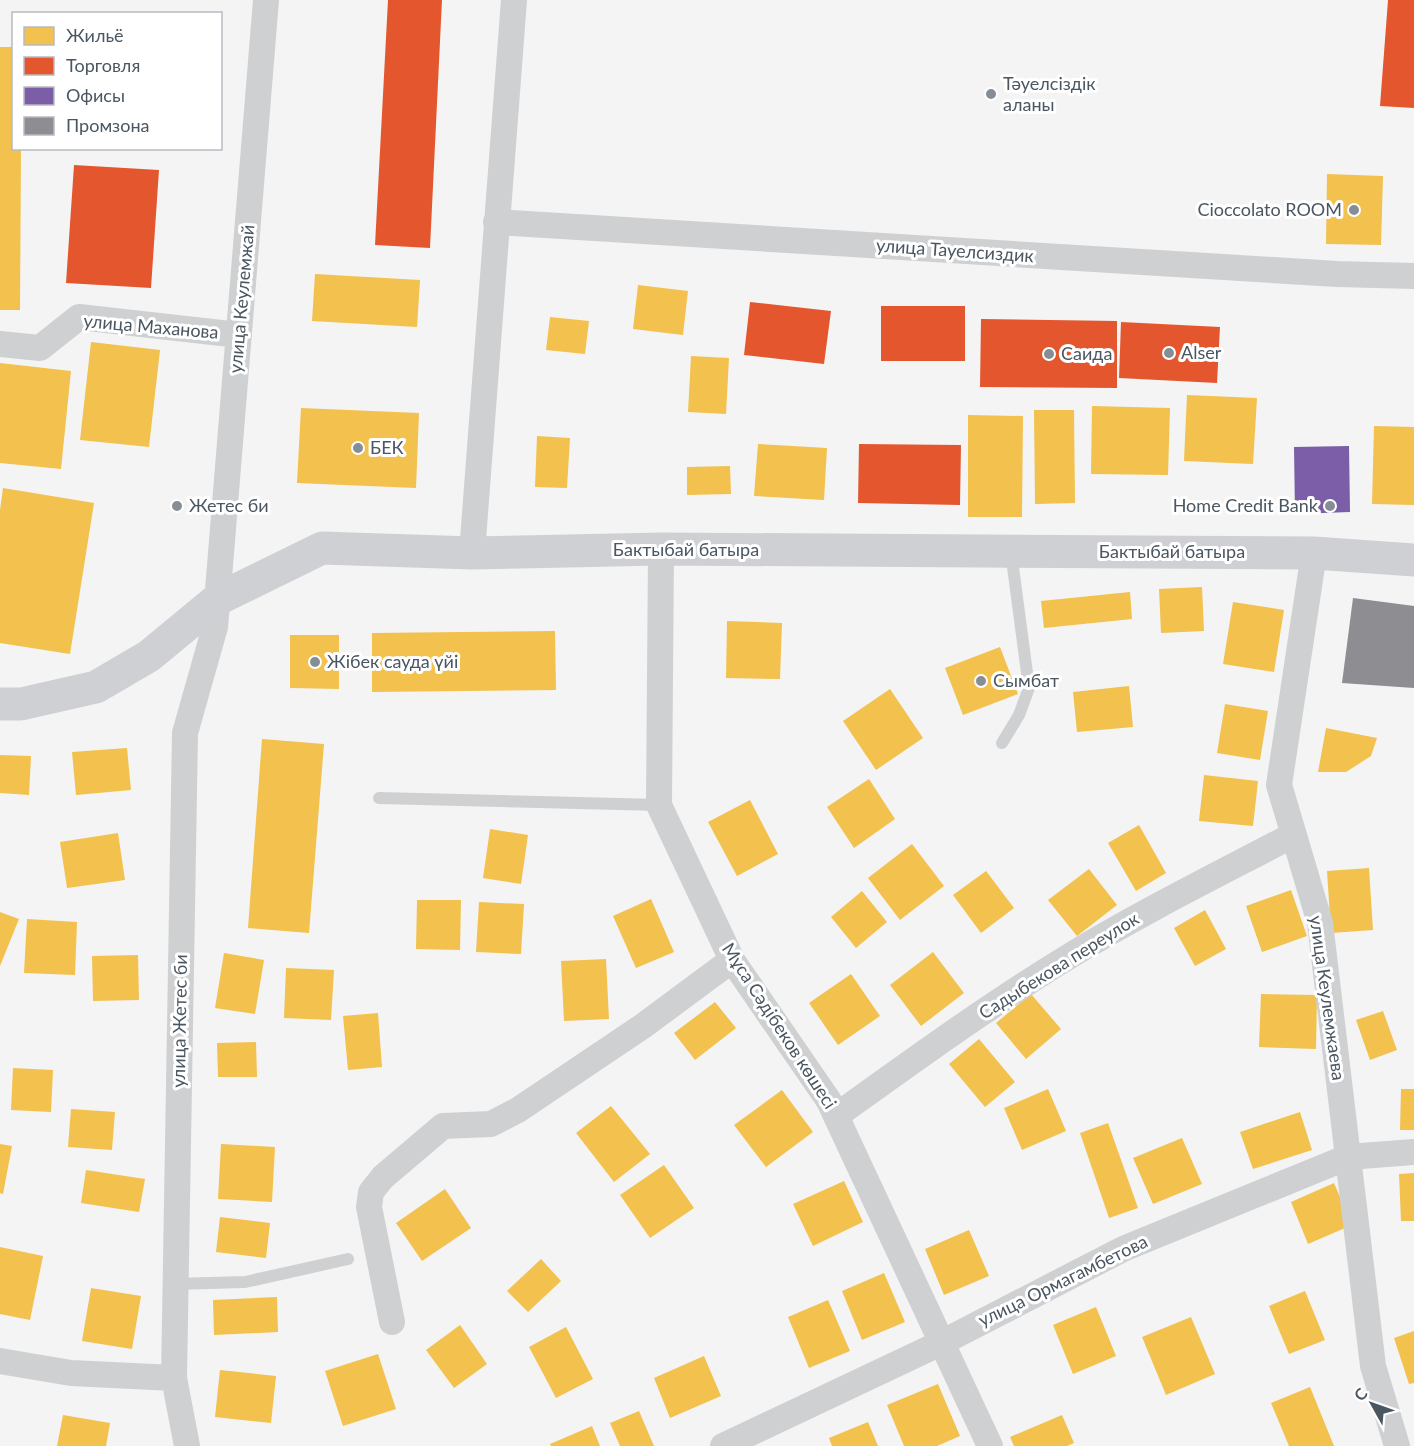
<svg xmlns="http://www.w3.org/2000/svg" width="1414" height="1446" font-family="Lato,sans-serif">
<rect width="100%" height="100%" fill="#f4f4f4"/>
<path fill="#f2c14e" d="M0,47H14V148H21L20,310H0Z
M1327,174L1383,176L1381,245L1326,244Z
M315,274L420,280L417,327L312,321Z
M638,285L688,291L683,335L633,329Z
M550,317L589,321L585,354L546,350Z
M91,342L160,350L149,447L80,440Z
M691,356L729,358L726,414L688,412Z
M0,363L71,371L61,469L0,463Z
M1187,395L1257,398L1253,464L1184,461Z
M1092,406L1170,408L1168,475L1091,474Z
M301,408L419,413L416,488L297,483Z
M1034,410H1074L1075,503L1035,504Z
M968,415L1023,416L1022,517H968Z
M1374,426L1414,427V505L1372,504Z
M537,436L570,438L567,488L535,487Z
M758,444L827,448L824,500L754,496Z
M730,466L731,494L687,495V467Z
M3,488L94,503L70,654L0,643V510Z
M1202,587L1204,631L1161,633L1159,589Z
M1130,592L1132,619L1044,628L1041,601Z
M1233,602L1284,610L1274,672L1223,664Z
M727,621L782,623L780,679L726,678Z
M555,631L556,690L372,692V633Z
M290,635H339V689L290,688Z
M1000,647L1018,694L963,715L945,668Z
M1129,686L1133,727L1077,732L1073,692Z
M890,689L923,738L876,770L843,721Z
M1225,704L1268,711L1260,760L1217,753Z
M1326,728L1377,738L1371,756L1346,772H1318Z
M262,739L324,744L309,933L248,928Z
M127,748L131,790L76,795L72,752Z
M0,755L31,756L29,795L0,793Z
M1204,775L1258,781L1253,826L1199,821Z
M869,779L895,819L854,848L827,807Z
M750,800L778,854L737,876L708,822Z
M1139,825L1166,873L1136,891L1108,843Z
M490,829L528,835L521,884L483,878Z
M118,833L125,880L67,888L60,842Z
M912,844L944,886L900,920L868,878Z
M1369,868L1373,930L1331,933L1327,871Z
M1089,869L1117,905L1077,936L1048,900Z
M986,871L1014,908L981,933L953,895Z
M1291,890L1307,936L1262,952L1246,906Z
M862,891L887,922L856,948L831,917Z
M651,899L674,952L636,968L613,916Z
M417,900H461L460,950L416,949Z
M479,902L524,904L521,954L476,952Z
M1205,910L1226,949L1195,966L1174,928Z
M0,912L19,919L0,966Z
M27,919L77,922L75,975L24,973Z
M933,952L964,993L921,1026L890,985Z
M224,953L264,960L255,1014L215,1008Z
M138,955L139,1000L93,1001L92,956Z
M606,959L609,1019L564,1021L561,961Z
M286,968L334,970L331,1020L284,1018Z
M851,974L880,1016L838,1045L809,1003Z
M1031,994L1061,1029L1026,1059L996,1023Z
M1261,994L1317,995L1316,1049L1259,1047Z
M715,1002L736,1028L695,1060L674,1033Z
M1383,1011L1397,1050L1370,1060L1356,1020Z
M378,1013L382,1067L348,1070L343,1016Z
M979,1039L1015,1082L985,1107L949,1064Z
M256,1042L257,1077H218L217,1043Z
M13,1068L53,1070L51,1112L11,1110Z
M1048,1089L1066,1131L1022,1150L1004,1108Z
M1401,1089H1414V1130H1400Z
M782,1090L813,1132L766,1167L734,1125Z
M611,1106L650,1154L614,1182L576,1133Z
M71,1109L115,1112L112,1150L68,1147Z
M1300,1112L1312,1150L1253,1169L1240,1132Z
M1108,1123L1138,1208L1109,1218L1080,1133Z
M1182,1138L1202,1184L1153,1204L1133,1158Z
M0,1144L12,1146L3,1194L0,1193Z
M221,1144L275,1147L272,1202L218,1199Z
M664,1165L694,1208L650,1238L620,1195Z
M86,1170L145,1179L139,1212L81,1203Z
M1414,1173V1221H1401L1399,1174Z
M844,1181L863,1222L813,1246L793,1204Z
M1334,1183L1352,1225L1308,1244L1291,1202Z
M445,1189L471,1228L422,1261L396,1223Z
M220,1217L270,1223L266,1258L216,1252Z
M969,1230L989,1276L944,1295L925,1249Z
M0,1247L43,1256L30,1320L0,1314Z
M541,1259L561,1281L528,1312L507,1291Z
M884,1273L905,1322L862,1340L842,1291Z
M91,1288L141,1296L132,1349L82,1341Z
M1305,1291L1325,1340L1289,1354L1269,1306Z
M277,1297L278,1332L214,1335L213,1300Z
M828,1300L850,1351L809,1368L788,1317Z
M1096,1307L1116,1356L1073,1374L1053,1325Z
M1191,1317L1215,1374L1166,1395L1142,1337Z
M460,1325L487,1364L454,1388L426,1350Z
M566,1327L593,1379L556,1398L529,1347Z
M1414,1331V1383L1409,1384L1394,1338Z
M378,1354L396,1409L343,1426L325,1371Z
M704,1356L721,1396L670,1418L654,1378Z
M220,1370L276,1376L271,1423L215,1417Z
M938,1384L960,1436L937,1446H904L887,1405Z
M1310,1387L1334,1446H1289L1271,1403Z
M639,1411L654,1446H620L610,1423Z
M63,1415L110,1423L106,1446H57Z
M1062,1415L1074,1443L1067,1446H1014L1010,1437Z
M868,1422L878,1446H832L829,1438Z
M592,1426L600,1446H551L550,1444Z"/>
<path fill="#e4572e" d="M388,0H442L430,248L375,245Z
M1388,0H1414V108L1380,106Z
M74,165L159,170L151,288L66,283Z
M750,302L831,311L824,364L744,355Z
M881,306H965V361H881Z
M981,319L1117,321V388L980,387Z
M1121,322L1220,327L1217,383L1119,378Z
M859,444L961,445L960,505L858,503Z"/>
<path fill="#7b5ea7" d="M1349,446L1350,512L1295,514L1294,447Z"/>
<path fill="#8d8d92" d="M1353,598L1414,606V688L1342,683Z"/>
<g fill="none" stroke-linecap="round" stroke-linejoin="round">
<path stroke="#ced0d2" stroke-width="12" d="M1002,743L1019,715L1029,688L1011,552
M379,798L659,805
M175,1284L245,1282L348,1259"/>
<path stroke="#ced0d2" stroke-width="26" d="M496,222L1337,274L1414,276
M0,344L40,348L79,317L239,335
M661,549L659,805L732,960L829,1101L990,1446
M472,553L514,0
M1314,553L1279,785L1320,923L1373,1366L1397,1446
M836,1116C914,1060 991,1004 1073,954C1144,911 1219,874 1293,835
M392,1322L369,1207L371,1192L383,1177L443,1126L491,1124L518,1110L643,1026L732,960
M0,1361L71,1373L174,1378
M187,1446L174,1378L185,733L215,627L266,0
M723,1446L943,1342L1123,1249L1348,1157L1414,1152"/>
<path stroke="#ced0d4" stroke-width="33" d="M0,704H21L96,687L149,656L218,599L322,548L472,553L661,549L1314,553L1414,560"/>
</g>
<g fill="#868d94" stroke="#fff" stroke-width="2">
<circle cx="991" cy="94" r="6"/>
<circle cx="1354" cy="210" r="6"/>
<circle cx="1169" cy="353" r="6"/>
<circle cx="1049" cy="354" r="6"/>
<circle cx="358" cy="448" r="6"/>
<circle cx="177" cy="506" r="6"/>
<circle cx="1330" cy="506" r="6"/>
<circle cx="315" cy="662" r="6"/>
<circle cx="981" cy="681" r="6"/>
</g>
<g text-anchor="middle" stroke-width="6" stroke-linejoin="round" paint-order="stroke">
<g font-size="18" fill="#4a5661" stroke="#fff" text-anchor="start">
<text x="1003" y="90">Тәуелсіздік<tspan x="1003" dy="21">аланы</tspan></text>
<text x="1342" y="216" text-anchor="end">Cioccolato ROOM</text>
<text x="1181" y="359">Alser</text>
<text x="1061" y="360">Саида</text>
<text x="370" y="454">БЕК</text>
<text x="189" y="512">Жетес би</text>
<text x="1318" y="512" text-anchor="end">Home Credit Bank</text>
<text x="327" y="668">Жібек сауда үйі</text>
<text x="993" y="687">Сымбат</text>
</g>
<g font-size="18" fill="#4a5661" stroke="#fff">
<text transform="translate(955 251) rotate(4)" y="6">улица Тауелсиздик</text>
<text transform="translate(242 299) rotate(-85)" y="6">улица Кеулемжай</text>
<text transform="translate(151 327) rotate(5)" y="6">улица Маханова</text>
<text x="686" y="556">Бактыбай батыра</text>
<text x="1172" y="558">Бактыбай батыра</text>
<text transform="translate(1059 966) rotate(-32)" y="6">Садыбекова переулок</text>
<text transform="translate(1327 998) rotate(82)" y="6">улица Кеулемжаева</text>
<text transform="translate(180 1021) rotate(-89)" y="6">улица Жетес би</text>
<text transform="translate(779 1026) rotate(57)" y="6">Мұса Сәдібеков көшесі</text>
<text transform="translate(1063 1281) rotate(-26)" y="6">улица Ормагамбетова</text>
</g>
</g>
<rect x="12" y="12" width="210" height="138" fill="#ffffff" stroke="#b7bbc0" stroke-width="1.5"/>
<rect x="24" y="27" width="30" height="18" fill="#f2c14e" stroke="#b7bbc0" stroke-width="1.5"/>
<text x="66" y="42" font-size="18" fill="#4a5661">Жильё</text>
<rect x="24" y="57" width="30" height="18" fill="#e4572e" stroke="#b7bbc0" stroke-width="1.5"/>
<text x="66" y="72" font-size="18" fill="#4a5661">Торговля</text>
<rect x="24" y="87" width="30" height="18" fill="#7b5ea7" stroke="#b7bbc0" stroke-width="1.5"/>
<text x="66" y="102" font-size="18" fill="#4a5661">Офисы</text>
<rect x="24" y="117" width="30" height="18" fill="#8d8d92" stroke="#b7bbc0" stroke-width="1.5"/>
<text x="66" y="132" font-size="18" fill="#4a5661">Промзона</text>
<g transform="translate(1372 1404) rotate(310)" stroke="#ffffff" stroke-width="4.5" paint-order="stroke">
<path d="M0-4.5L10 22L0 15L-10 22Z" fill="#4a5661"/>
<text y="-9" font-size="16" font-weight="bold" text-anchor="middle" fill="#4a5661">С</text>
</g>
</svg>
